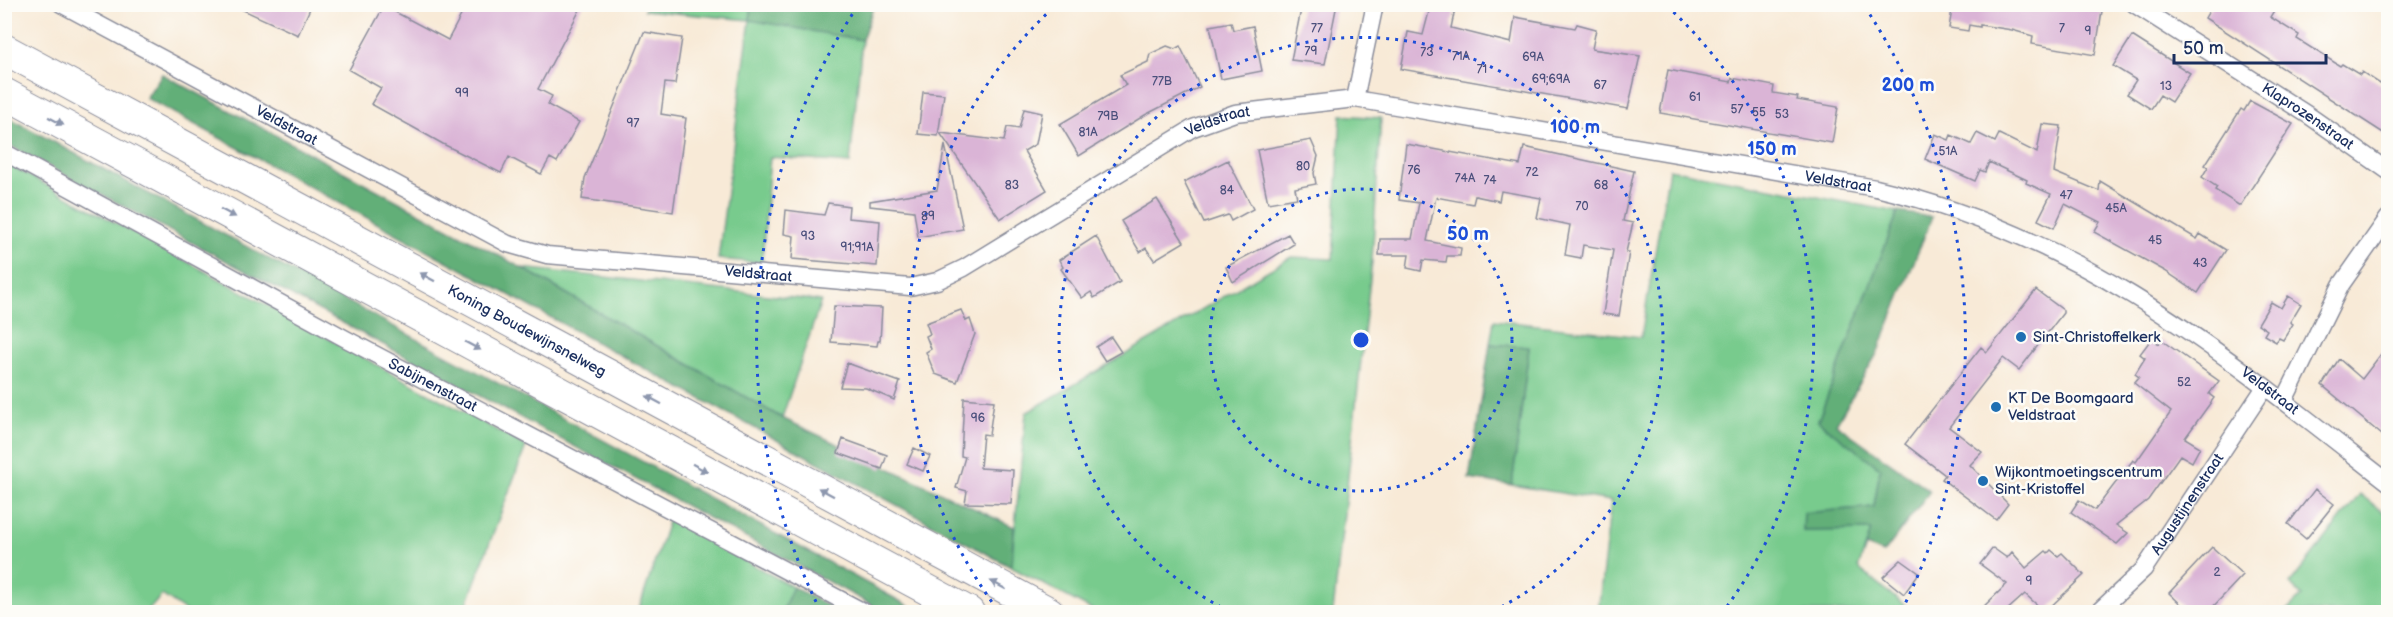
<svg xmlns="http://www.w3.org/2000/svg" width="2393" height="617" font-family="'Balsamiq Sans',sans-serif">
<rect width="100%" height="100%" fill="#fdfcf7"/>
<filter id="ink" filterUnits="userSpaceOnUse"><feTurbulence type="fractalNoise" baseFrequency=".0167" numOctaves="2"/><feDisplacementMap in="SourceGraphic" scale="12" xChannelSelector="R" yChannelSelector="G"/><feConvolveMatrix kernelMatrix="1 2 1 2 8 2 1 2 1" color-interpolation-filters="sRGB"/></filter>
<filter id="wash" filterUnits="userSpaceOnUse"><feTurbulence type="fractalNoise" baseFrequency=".008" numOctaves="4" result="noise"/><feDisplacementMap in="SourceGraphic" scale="24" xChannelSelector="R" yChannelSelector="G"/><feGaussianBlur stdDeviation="1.35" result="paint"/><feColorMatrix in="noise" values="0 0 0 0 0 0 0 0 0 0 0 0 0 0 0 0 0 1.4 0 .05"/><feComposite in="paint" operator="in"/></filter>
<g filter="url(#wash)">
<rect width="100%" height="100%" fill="#f8ead7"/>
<path fill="#78cb8d" stroke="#4a7d76" stroke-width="1.5" d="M647,5H752L750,20L862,40L850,163L770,157L762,263L718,259L750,20L644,10Z
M1341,115L1381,118L1372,261L1333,612H1096L1011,567L1026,413L1291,257L1333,259Z
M4,162L526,446L466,606L480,612H187L162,595L147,612H5Z
M1669,169L1898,212L1818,421L1880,468L1874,507L1805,513L1803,531L1872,530L1858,568L1913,612H1598L1611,501L1512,485L1529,348L1490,344L1494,320L1641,337Z
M522,268L821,301L782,418Z
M2360,494L2388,516V612H2286L2302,596L2290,584Z
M669,519L793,587L782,612H638Z"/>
<path fill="#62af78" stroke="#3e6f6b" stroke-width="1.5" d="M752,5V4L874,5L862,40L750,20Z
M162,74L522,268L782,418L1014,527L1011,567L146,98Z
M4,115L920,612H885L5,143Z
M1898,212L1932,217L1878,352L1836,424L1930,491L1884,553L1866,546L1871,530L1803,531L1804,513L1874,507L1880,468L1818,421Z
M1490,344L1529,347L1512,485L1469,479Z
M793,587L840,612H782Z"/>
<g id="blocks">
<path fill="#dab4d6" d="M230,4H312L298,35Z
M467,4H583L538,89L552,96L548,105L579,122L557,162L550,158L541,174L509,157L501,173L443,144L371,104L381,88L349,70L384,6L448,40Z
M1302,4H1337L1325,64L1291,60Z
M1431,4H1456L1451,28L1511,43L1515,17L1575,28L1577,24L1596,29L1592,49L1640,56L1628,109L1401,69L1408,32L1423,35Z
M1953,4H2067L2102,11L2095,55L2032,44L2033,36L2012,30L1980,25V27L1969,25L1968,31L1949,28Z
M2213,4H2278L2270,17L2299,35L2297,39L2340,66L2342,64L2360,75L2362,72L2388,89V136L2205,18Z
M1231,22L1233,30L1253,26L1262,71L1221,79L1210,26Z
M644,32L682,38L675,84L665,83L661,114L686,118L673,212L582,199L585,178Z
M2132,36L2190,73L2171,102L2160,95L2151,109L2127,94L2136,80L2113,66Z
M1167,46L1175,49L1180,46L1200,87L1145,115L1079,156L1060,124L1126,85L1120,75L1148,62L1150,54Z
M1668,70L1731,82L1732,78L1774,86L1773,93L1798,97L1797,100L1838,107L1832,143L1660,113Z
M923,92L944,94L938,136L918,134Z
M2250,101L2293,124L2240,206L2215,190L2217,187L2202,177L2208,167L2205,165L2241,109L2244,111Z
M1024,109L1042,113L1036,144L1024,151L1047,190L1000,219L940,133L1004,141L1007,127L1019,129Z
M2042,124L2061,126L2054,172L2099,191L2100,181L2197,239L2200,234L2226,250L2198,293L2165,271L2094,232L2100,222L2065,204L2054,228L2038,220L2051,194L2026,183L2027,180L1989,162L1985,172L1980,170L1975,181L1925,159L1935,134L1949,140L1951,135L1971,144L1977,133L1995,142L1999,134L2037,153Z
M1311,140L1318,156L1314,173L1316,184L1295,188L1297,198L1268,203L1257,150Z
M1406,144L1520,165L1524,147L1634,171L1623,221L1633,223L1626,252H1629L1619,316L1603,314L1613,250L1583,245L1581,258L1565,255L1570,225L1537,218L1541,198L1501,191L1499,201L1475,196L1473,204L1436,197L1427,241L1461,248L1460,256H1447L1446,262L1423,260L1421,271L1407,268L1409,255H1379L1380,239H1412L1419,203L1399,200Z
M945,145L963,229L918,237L914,211L870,206V201L937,190Z
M1228,160L1253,209L1231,221L1228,215L1204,223L1184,182Z
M1157,199L1184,242L1154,260L1146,248L1140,252L1121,221Z
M828,203L849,206L848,218L880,221L877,266L792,259L794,236L784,234L786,210L824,215Z
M1288,234L1294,244L1233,282L1226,267Z
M1096,236L1120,282L1094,298L1091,292L1082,298L1061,269L1063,267L1059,260Z
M2036,290L2063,310V313L2019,370L2003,358L1949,427L1982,452L1970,465L2008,504L1996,520L1942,479L1945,475L1905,444L1981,347L1987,352Z
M2288,296L2301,304L2290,322L2293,324L2283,340L2279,338L2276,342L2264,335L2267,330L2258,324L2271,302L2281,308Z
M834,306L882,308L880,341H878L877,346L831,342Z
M961,310L966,321L970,319L975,334L957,382L935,374L926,352L931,349L926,336L930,334L926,323Z
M1111,337L1121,352L1105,361L1096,347Z
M2152,338L2159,344L2161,340L2219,381L2209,394L2214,398L2185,438L2200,447L2192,462L2180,455L2148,500L2116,525L2128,533L2117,544L2071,512L2079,500L2095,510L2133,460L2136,462L2171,412L2134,383L2139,377L2135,374L2145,358L2140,354Z
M2388,345V440L2322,385L2339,359L2362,379Z
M847,363L900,382L894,400L866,388L840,387Z
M964,398L994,401L989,435L983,434L980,468L1013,470L1011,504L965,503L967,491L956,488L965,457L961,456Z
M843,439L887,455L882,469L838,453Z
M914,448L930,456L923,471L907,464Z
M2315,489L2334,504L2306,539L2288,524Z
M2212,547L2243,575L2208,612H2189L2169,593Z
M1993,548L2007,558L2012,552L2026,568L2046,551L2048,553L2051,550L2058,556L2062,553L2084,575L2045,612L2025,594L2005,612H1978L2007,584L1980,564Z
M1901,560L1919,573L1904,594L1883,577Z"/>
</g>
</g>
<g filter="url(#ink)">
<use href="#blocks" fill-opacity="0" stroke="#8a8c9a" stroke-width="1.5"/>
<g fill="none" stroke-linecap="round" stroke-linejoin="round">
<g stroke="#8a8c9a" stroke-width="19">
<g id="street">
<path id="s1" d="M61,4L508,244L547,255L910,287L937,281L964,268L1193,128L1235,113L1355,99L1876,188C2083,236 2225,355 2388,482"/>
<path id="s2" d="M2134,4L2308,115L2388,171"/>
<path d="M1355,99L1375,4"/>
<path id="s3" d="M4,152L346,339L864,612"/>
<path d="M2284,401L2341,285L2388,218"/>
<path id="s4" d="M2098,612L2144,569L2265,387"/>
</g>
</g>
<g stroke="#8a8c9a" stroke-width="32">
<g id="highway">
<path id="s5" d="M4,49L1049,612"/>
<path d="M4,93L969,612"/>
</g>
</g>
<use href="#street" stroke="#fff" stroke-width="16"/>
<use href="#highway" stroke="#fff" stroke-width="30"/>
</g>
<defs><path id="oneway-solid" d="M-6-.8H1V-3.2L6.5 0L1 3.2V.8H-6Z" transform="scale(1.5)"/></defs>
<g fill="#8d97ae">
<use href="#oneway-solid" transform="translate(56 121) rotate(28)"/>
<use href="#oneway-solid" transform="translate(228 213) rotate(28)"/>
<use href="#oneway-solid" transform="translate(427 277) rotate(-152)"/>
<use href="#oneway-solid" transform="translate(473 346) rotate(28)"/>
<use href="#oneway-solid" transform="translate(654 400) rotate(-152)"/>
<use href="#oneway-solid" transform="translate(700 468) rotate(28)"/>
<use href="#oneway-solid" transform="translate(826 492) rotate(-152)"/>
<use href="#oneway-solid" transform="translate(998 585) rotate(-152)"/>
</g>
</g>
<g fill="none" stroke="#1d4ed8" stroke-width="3" stroke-dasharray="3 6">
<circle cx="1361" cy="340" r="151"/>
<path d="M1229 611A302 302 0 1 1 1493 611"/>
<path d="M997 609A453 453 0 0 1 1055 6M1667 6A453 453 0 0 1 1725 609"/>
<path d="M820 610A604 604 0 0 1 857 7M1865 7A604 604 0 0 1 1902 610"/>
</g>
<g fill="#1f6fb2" stroke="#fdfcf7" stroke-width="2">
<circle cx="2021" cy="337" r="6"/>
<circle cx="1996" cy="407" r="6"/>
<circle cx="1983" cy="481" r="6"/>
</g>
<g text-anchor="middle" stroke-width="5" stroke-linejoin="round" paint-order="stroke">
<g font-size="12" fill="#4b507c">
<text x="1317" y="32">77</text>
<text x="2062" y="32">7</text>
<text x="2088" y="35">9</text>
<text x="1311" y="55">79</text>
<text x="1427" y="56">73</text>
<text x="1461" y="60">71A</text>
<text x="1533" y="61">69A</text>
<text x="1482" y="73">71</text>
<text x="1551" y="83">69;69A</text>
<text x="1162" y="85">77B</text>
<text x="1600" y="89">67</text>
<text x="2166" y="90">13</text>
<text x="462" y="97">99</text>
<text x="1695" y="101">61</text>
<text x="1737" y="113">57</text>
<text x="1759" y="116">55</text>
<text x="1782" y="118">53</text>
<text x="1108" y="120">79B</text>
<text x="633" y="127">97</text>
<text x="1088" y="136">81A</text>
<text x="1948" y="155">51A</text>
<text x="1303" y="170">80</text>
<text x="1414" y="174">76</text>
<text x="1532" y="176">72</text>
<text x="1465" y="182">74A</text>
<text x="1490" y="184">74</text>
<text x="1012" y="189">83</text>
<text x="1601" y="189">68</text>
<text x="1227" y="194">84</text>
<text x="2066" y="199">47</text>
<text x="1582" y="210">70</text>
<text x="2116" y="212">45A</text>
<text x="928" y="220">89</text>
<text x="808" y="240">93</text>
<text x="2155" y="244">45</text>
<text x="857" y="251">91;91A</text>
<text x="2200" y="267">43</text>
<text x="2184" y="386">52</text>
<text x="978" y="422">96</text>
<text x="2217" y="576">2</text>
<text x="2029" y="585">9</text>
</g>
<g font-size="15" fill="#1b2f5e" stroke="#fdfcf7">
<text dy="5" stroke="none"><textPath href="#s2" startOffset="207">Klaprozenstraat</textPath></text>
<text dy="5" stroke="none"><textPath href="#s1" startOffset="1264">Veldstraat</textPath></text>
<text dy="5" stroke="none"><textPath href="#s1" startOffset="256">Veldstraat</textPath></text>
<text dy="5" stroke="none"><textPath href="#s1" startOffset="1894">Veldstraat</textPath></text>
<text dy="5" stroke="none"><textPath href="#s1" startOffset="760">Veldstraat</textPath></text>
<text dy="5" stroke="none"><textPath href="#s5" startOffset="594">Koning Boudewijnsnelweg</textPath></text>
<text dy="5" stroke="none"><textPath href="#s3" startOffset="488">Sabijnenstraat</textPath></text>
<text dy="5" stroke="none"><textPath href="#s1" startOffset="2379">Veldstraat</textPath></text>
<text dy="5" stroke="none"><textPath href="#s4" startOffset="141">Augustijnenstraat</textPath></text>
</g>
<g font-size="15" fill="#1b2f5e" stroke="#fdfcf7" text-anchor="start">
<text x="2033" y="342">Sint-Christoffelkerk</text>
<text x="2008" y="403">KT De Boomgaard<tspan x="2008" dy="17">Veldstraat</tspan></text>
<text x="1995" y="477">Wijkontmoetingscentrum<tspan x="1995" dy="17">Sint-Kristoffel</tspan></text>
</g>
</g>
<circle cx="1361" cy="340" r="9" fill="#1d4ed8" stroke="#fdfcf7" stroke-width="3"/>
<g font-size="18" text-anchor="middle" font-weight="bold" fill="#1d4ed8" stroke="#fdfcf7" stroke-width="5" stroke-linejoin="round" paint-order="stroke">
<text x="1908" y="91">200 m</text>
<text x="1575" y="133">100 m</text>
<text x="1772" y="155">150 m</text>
<text x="1468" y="240">50 m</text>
</g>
<rect width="2393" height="617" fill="none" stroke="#fdfcf7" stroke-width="24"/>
<path d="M2174 54v9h152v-9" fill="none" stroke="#1b2f5e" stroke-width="3"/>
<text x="2183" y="54" font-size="18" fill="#1b2f5e" stroke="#fdfcf7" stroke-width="4.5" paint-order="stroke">50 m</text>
</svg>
